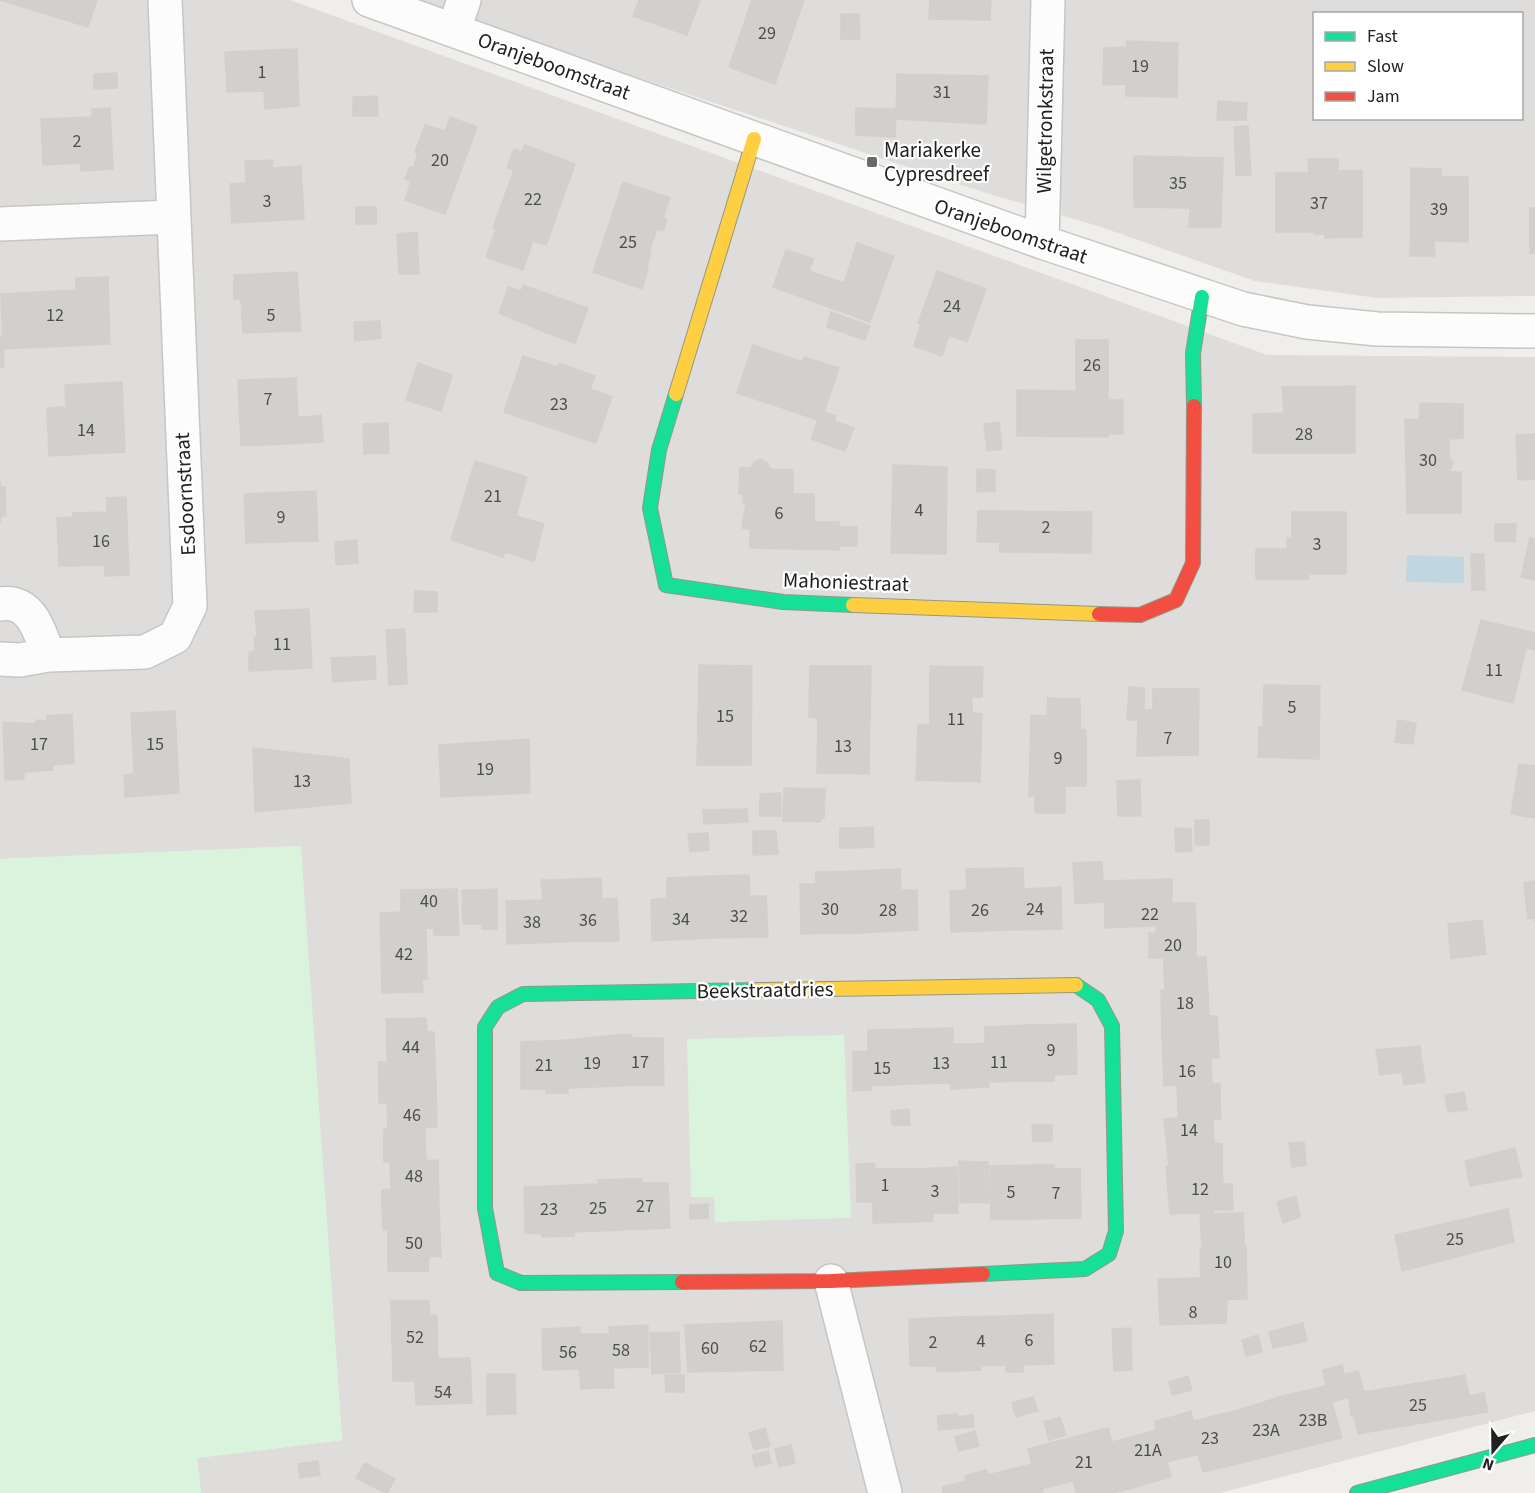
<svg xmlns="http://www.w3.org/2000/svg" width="1535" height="1493" font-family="'Source Sans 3',sans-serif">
<rect width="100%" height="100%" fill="#efeeea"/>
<path fill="#dedddb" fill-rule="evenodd" d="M0,0H290L1267,355L1535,357V1411L1220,1493H201L197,1458L342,1440L300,846L0,859Z
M404,0H1535V296L1377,298L1255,281L1098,226L986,193ZM1314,14H1522V118H1314Z"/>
<path fill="#daf3dd" d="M301,846L342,1440L197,1458L201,1493H0V859Z
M844,1035L851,1218L715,1222L714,1197H691L687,1039Z"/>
<path fill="#c0d6e0" d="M1407,555L1464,557V583L1406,582Z"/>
<path fill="#d2d0cd" stroke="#d2d0cb" stroke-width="1.5" d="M0,0H97L88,27Z
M639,0H700L687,35L633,16Z
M752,0H804L775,84L729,67Z
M930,0H991L990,20L929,19Z
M841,14H859L860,39H841Z
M1127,41L1178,43L1177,97L1126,96V84L1103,85L1104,48L1127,47Z
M297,49L299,106L265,109L264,91L227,92L225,52Z
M117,73V88L94,89V74Z
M897,74L988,76L986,124L896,119Z
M377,96L378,116H353V97Z
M1218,101L1247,103L1246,120H1217Z
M110,108L113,169L81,171L80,163L43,165L41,119L92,117V109Z
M856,108L896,109L895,137L856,135Z
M450,117L477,127L445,214L405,200L411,181L405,179L410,167L413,168L418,153L415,152L425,125L445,131Z
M1248,126L1251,175H1236L1234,127Z
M525,145L575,164L546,245L533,241L523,270L486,257L496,229L493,228L514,170L507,168L514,149L522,152Z
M1134,156L1223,158L1221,227H1189L1190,208L1134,207Z
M1308,159H1338V171L1362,170V237L1325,238V234H1314V232H1276V173H1309Z
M273,160L272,168L301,166L304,219L232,223L230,184L246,183L245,161Z
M1411,168L1441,169V177H1468V242L1434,241L1435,256H1410Z
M623,182L670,198L663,218L667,219L663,231L657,229L649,252L651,253L646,269H648L642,289L593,272Z
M356,207H376V224H356Z
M1530,208H1535V253H1530Z
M417,232L419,274H399L397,234Z
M857,243L894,256L870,322L773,287L786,250L814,259L809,271L844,283Z
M937,271L986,289L967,342L949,335L942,356L914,346L921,324L918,323Z
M297,272L301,331L243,333L241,299H234V275Z
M108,277L110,344L3,349L1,294L76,290V278Z
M523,285L556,297L544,332L499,313L508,287L521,291Z
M556,297L588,308L575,343L544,332Z
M831,312L870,326L865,340L827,327Z
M380,321L381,338L355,341L354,322Z
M0,336H3L4,367H0Z
M1076,340H1108V400H1123V434H1109L1108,437L1017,436V390L1076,391Z
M753,345L802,362L804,357L839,368L824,412L836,416L834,421L854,428L845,451L811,439L818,420L737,393Z
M523,356L558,367L559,363L595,376L590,389L612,397L596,443L504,412Z
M418,363L452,375L441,411L406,400Z
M296,378L298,417H305V443L241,446L238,380Z
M122,382L125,452L49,456L47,408L66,407L65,385Z
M1355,386V453H1253V414L1284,413L1282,387Z
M1420,403L1463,404V438L1449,439V457L1453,463L1449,472H1461V513H1407L1405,419L1419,420Z
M321,415L323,442L305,443V417Z
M999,422L1002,449L987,451L984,424Z
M388,423L389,453L364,454L363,424Z
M1535,434V479L1518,480L1516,435Z
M761,459L768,464L770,469L793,470V494H814V522H839V550L750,548V529L742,528L746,503H743L744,494H739L740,468H751L754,462Z
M475,461L527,477L516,516L544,524L534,561L505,552L503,557L451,540Z
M893,465L947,467L946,554L891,553Z
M977,469L995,470V491L977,492Z
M0,481L1,488L5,487L6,516H1L0,523Z
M316,491L318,541L246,543L244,494Z
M126,497L129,575L105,576L104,565L75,566L73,513L107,512V498Z
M978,511H1000V542H977Z
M1000,511L1092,512L1091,553L1000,552Z
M1292,512H1346V574H1309V579H1256V549H1287V538H1292Z
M73,517L75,566H59L57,518Z
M1495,524H1516L1515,542L1495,541Z
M839,527H857V546H839Z
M1530,538L1535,539V580L1521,577Z
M357,540L358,563L336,565L335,542Z
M1471,554H1484L1485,590H1472Z
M415,591L437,592V612H414Z
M309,609L312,668L249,671V652L255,651L254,637H257L255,611Z
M1481,620L1535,633V650L1526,648L1513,703L1462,690Z
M405,629L407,684L389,685L386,630Z
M375,656L376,679L333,682L331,658Z
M699,665L752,666L751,765H697Z
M810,666H871L869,774L817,773L818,718L809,717Z
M930,666L983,667L982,697H972V713L982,714L980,782L916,780L918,725H930Z
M1264,685L1320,686L1319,759L1258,757L1259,727H1263Z
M1129,687L1144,688V710H1153V720H1127Z
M1153,689H1199L1198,755L1137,756L1138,721L1153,720Z
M1048,698L1080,699V729L1086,730V786H1065V813H1035V796H1029L1031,715L1047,716Z
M175,711L179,793L125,797L124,775L134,774L131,713Z
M72,714L74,763L52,765L53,770L24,772V779L5,780L3,722L36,724V720L47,721V716Z
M1398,720L1416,723L1413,744L1395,742Z
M529,739L530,793L441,797L439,745Z
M253,748L349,759L351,803L255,812Z
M1519,764L1535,766V818L1511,814Z
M1140,780L1141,816H1118L1117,781Z
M784,788L825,789L824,818L821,817V822L783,821Z
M781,793V816H760V794Z
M747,809L748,822L704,824L703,810Z
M1195,820H1209V845H1195Z
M873,827L874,847L857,848V828Z
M840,828H857V848H840Z
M1175,828L1191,829L1192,851L1176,852Z
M753,831H776L778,854L753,855Z
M708,833L709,850L690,852L688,834Z
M1087,862L1088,903H1075L1073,863Z
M1087,862H1102L1104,902L1088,903Z
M1008,868L1010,930L951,932L950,891L967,890L966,869Z
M1008,868H1023L1024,889L1061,887L1062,929L1010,930Z
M900,869L901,890H917L918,930L860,933L858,871Z
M858,871L860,933L801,934L800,884H816V872Z
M749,875L750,896H766L768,937L711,938L710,876Z
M710,876L711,938L652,941L651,900L667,898V878Z
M601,878L602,899L617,898L619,941L558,942L556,880Z
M1172,879V903H1195L1196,924L1105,928L1104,881Z
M541,880H556L558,942L507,944L506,901L543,900Z
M1534,881L1535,886V922V918L1528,919L1524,883Z
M457,889L459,935H434V928L401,929V890Z
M497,889V929H482L481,890Z
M462,890H481V924H463Z
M401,912V929L426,928L427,979H422L423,992L382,993L380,913Z
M1482,920L1486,954L1451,959L1448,924Z
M1196,924V957H1206L1207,973L1164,974V958H1149V933H1156V926Z
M1207,973L1209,1016H1217L1218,1036L1162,1038L1161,990H1165L1164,974Z
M426,1018L427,1032H434L436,1082L379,1084L378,1062H387L386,1019Z
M1076,1024L1077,1074L1054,1075V1081H1027L1026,1025Z
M1026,1025L1027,1081L989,1082V1087L971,1088L970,1044L985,1043V1027Z
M953,1028V1044H970L971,1088L951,1089V1083L912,1084L910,1029Z
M910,1029L912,1084L871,1086V1090L853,1091V1052L868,1051V1030Z
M631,1034L632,1038H663L664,1085L618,1086L616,1035Z
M616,1035L618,1086L569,1088L567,1040Z
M1218,1036L1219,1058H1211L1212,1084H1220V1101L1178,1103L1177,1085L1164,1086L1162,1038Z
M567,1040L568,1093H546V1089H521V1042Z
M1420,1046L1425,1082L1404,1085L1402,1072L1380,1075L1376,1050Z
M436,1082L437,1127L388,1129L387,1103H379V1084Z
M1464,1092L1467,1110L1448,1112L1445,1095Z
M1220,1101L1221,1119H1213L1214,1143L1222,1144V1164L1169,1166L1164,1119L1178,1118V1103Z
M909,1109L910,1125H892L891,1111Z
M1032,1125H1052V1141L1033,1142Z
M425,1128V1144L384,1146V1129Z
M1304,1142L1306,1165L1292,1167L1289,1143Z
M425,1144L426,1160L384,1162V1146Z
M1515,1148L1522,1177L1470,1186L1465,1161Z
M438,1160L439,1208L382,1210V1190L391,1189L390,1162Z
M959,1161L974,1162L976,1202L960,1203Z
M974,1162H988L989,1203L976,1202Z
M874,1163L875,1169H913L914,1222L873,1223V1202H857L856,1164Z
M1222,1164L1223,1184H1232L1233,1210H1213V1213L1170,1214L1166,1166Z
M1031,1165H1054L1055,1169H1080L1081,1218L1032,1219Z
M1031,1165L1032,1219H991L990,1166Z
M957,1167L958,1213H933V1221L914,1222L913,1169Z
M621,1179L623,1230L574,1232L572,1185L598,1184V1180Z
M621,1179H642V1183H668L670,1228L623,1230Z
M572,1185L574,1236L542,1237V1234L525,1233L524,1187Z
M1296,1196L1300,1217L1283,1223L1277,1202Z
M708,1204V1218L690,1219V1205Z
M439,1208L441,1257L429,1256L428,1271H388V1230H383L382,1210Z
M1508,1209L1514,1242L1402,1271L1395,1235Z
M1243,1213L1244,1228L1201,1230L1200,1214Z
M1244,1228V1245L1202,1246L1201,1230Z
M1246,1245L1247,1299L1201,1300L1200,1247Z
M1201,1278V1300H1227L1226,1323L1160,1325L1158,1279Z
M391,1301H429L430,1315H437L438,1358L414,1359L415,1381H393Z
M1053,1314L1054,1364L1023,1365V1372H1006L1005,1316Z
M1005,1316L1006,1365L981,1366V1370L957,1371L956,1317Z
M956,1317L957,1371H937L936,1366H910L909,1319Z
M782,1321L783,1370L734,1371V1323Z
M734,1323V1371L688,1372L685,1325Z
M1303,1323L1307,1341L1273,1348L1269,1332Z
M648,1325V1367L613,1368L614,1388H595V1334H610L609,1327Z
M580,1327V1334H595V1388L581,1389L579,1369L543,1370L542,1329Z
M1131,1328L1132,1370L1114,1371L1112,1329Z
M679,1332L680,1372L665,1373L664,1333Z
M650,1333H664L665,1373L652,1374Z
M1258,1335L1262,1352L1246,1356L1242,1340Z
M470,1358L472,1403L416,1405L414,1359Z
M1342,1365L1349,1397L1332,1402L1342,1438L1296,1449L1282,1396L1326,1386L1323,1370Z
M1358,1371L1364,1392L1465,1375L1469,1396L1484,1393L1488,1412L1358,1434L1354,1416H1351L1346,1374Z
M487,1374H500L501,1414L487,1415Z
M500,1374H515L516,1414H501Z
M665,1375H684V1392H666Z
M1188,1376L1192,1390L1172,1395L1169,1382Z
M1282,1396L1296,1449L1249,1461L1235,1411Z
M1033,1397L1038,1411L1016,1417L1012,1403Z
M1191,1411L1193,1421L1235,1411L1249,1461L1203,1472L1198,1455L1183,1458L1172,1417Z
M958,1414V1428L938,1430V1416Z
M973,1415L974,1427L958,1428V1417Z
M1060,1417L1066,1435L1049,1440L1044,1422Z
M1172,1417L1183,1458L1167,1462L1171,1477L1125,1490L1112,1442L1156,1430L1155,1421Z
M765,1428L770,1446L754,1450L749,1433Z
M1108,1428L1125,1490L1112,1493H1076L1073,1481L1057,1485L1046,1444Z
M975,1431L979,1446L959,1451L955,1437Z
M1046,1444L1057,1485L1042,1489L1043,1493H992L987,1475L1032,1464L1028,1449Z
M791,1445L795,1463L779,1467L775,1449Z
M768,1451L771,1463L755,1467L752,1455Z
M318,1461L320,1475L300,1478L298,1464Z
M365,1463L380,1471L373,1487L356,1478Z
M986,1470L992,1493H943L942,1487L966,1481L965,1476Z
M380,1471L395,1479L387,1493L373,1487Z"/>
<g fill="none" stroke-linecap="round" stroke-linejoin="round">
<g stroke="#c6c6c4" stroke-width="36">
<path id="street" d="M369,0L1042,242L1243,309L1307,322L1377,329L1535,331
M454,29L464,0
M0,224L172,217
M1042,242L1048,0
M0,604C31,599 40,631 48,655
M0,659L20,660L48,655L145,652L175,637L190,606L165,0
M831,1281L885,1493"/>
</g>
<g stroke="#949883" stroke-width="16">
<path id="fast" d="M676,394L659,450L650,508L666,585L783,602L853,605
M1194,406L1193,353L1202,297
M983,1274L1085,1269L1109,1254L1116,1231L1112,1026L1098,1000L1076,985
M682,1282L521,1283L497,1273L485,1208V1027L498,1007L523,994L758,990
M1357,1493L1535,1445"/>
</g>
<g stroke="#949883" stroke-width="16">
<path id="slow" d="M676,394L754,139
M853,605L1099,614
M758,990L1076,985"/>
</g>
<g stroke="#949883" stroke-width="16">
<path id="jam" d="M1099,614L1140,615L1176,600L1193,563L1194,406
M682,1282L831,1281L983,1274"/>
</g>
<use href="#street" stroke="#fdfcfc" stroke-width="33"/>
<use href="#fast" stroke="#16e098" stroke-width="14"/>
<use href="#slow" stroke="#ffcf43" stroke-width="14"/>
<use href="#jam" stroke="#f24e42" stroke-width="14"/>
</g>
<rect fill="#696967" stroke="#fff" stroke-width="2" x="866" y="156" width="12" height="12" rx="3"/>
<g text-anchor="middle" stroke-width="4.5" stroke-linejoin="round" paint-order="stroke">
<g font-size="18" fill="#4d4d4c">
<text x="767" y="39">29</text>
<text x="1140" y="72">19</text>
<text x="262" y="78">1</text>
<text x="942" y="98">31</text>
<text x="77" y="147">2</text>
<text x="440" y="166">20</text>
<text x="1178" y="189">35</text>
<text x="533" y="205">22</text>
<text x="267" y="207">3</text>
<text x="1319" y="209">37</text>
<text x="1439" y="215">39</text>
<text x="628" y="248">25</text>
<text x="952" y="312">24</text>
<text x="55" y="321">12</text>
<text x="271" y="321">5</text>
<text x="1092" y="371">26</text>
<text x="268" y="405">7</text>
<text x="559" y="410">23</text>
<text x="86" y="436">14</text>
<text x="1304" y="440">28</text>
<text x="1428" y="466">30</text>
<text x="493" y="502">21</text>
<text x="919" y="516">4</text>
<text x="779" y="519">6</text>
<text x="281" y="523">9</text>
<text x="1046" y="533">2</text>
<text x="101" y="547">16</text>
<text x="1317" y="550">3</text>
<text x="282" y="650">11</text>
<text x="1494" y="676">11</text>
<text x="1292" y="713">5</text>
<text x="725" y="722">15</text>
<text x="956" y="725">11</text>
<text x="1168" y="744">7</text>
<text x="39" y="750">17</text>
<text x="155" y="750">15</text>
<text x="843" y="752">13</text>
<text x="1058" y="764">9</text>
<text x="485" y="775">19</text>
<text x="302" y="787">13</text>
<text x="429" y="907">40</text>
<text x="830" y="915">30</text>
<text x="1035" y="915">24</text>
<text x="888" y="916">28</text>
<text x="980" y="916">26</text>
<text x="1150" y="920">22</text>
<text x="739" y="922">32</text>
<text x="681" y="925">34</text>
<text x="588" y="926">36</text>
<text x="532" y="928">38</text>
<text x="1173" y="951">20</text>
<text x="404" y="960">42</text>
<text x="1185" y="1009">18</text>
<text x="411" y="1053">44</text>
<text x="1051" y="1056">9</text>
<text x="640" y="1068">17</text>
<text x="999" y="1068">11</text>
<text x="592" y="1069">19</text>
<text x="941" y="1069">13</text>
<text x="544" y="1071">21</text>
<text x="882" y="1074">15</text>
<text x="1187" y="1077">16</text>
<text x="412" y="1121">46</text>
<text x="1189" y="1136">14</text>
<text x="414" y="1182">48</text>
<text x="885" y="1191">1</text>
<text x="1200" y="1195">12</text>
<text x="935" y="1197">3</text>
<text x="1011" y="1198">5</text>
<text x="1056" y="1199">7</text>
<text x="645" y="1212">27</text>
<text x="598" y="1214">25</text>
<text x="549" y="1215">23</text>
<text x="1455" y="1245">25</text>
<text x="414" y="1249">50</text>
<text x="1223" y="1268">10</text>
<text x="1193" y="1318">8</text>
<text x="415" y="1343">52</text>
<text x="1029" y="1346">6</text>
<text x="981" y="1347">4</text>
<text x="933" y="1348">2</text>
<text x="758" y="1352">62</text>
<text x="710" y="1354">60</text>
<text x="621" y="1356">58</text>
<text x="568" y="1358">56</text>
<text x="443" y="1398">54</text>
<text x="1418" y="1411">25</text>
<text x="1313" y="1426">23B</text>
<text x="1266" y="1436">23A</text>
<text x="1210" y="1444">23</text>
<text x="1148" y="1456">21A</text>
<text x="1084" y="1468">21</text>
</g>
<g font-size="21" fill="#212121" stroke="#fff">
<text transform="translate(554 66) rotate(20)" y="7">Oranjeboomstraat</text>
<text transform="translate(1045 121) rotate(-89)" y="7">Wilgetronkstraat</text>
<text transform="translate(1011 231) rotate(19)" y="7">Oranjeboomstraat</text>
<text transform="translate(185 494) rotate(-93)" y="7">Esdoornstraat</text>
<text transform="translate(846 582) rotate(2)" y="7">Mahoniestraat</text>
<text transform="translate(765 990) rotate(-1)" y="7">Beekstraatdries</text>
</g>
<g font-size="21" fill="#212121" stroke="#fff" text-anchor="start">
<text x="884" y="157">Mariakerke<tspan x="884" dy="24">Cypresdreef</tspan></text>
</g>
</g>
<rect x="1313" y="12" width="210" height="108" fill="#ffffff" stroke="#a6a6a6" stroke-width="1.5"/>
<rect x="1325" y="32" width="30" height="9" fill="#16e098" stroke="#a6a6a6" stroke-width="1.5"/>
<text x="1367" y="42" font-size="18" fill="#212121">Fast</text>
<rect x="1325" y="62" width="30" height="9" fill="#ffcf43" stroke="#a6a6a6" stroke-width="1.5"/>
<text x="1367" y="72" font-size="18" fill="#212121">Slow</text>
<rect x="1325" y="92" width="30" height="9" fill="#f24e42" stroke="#a6a6a6" stroke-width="1.5"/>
<text x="1367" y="102" font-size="18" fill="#212121">Jam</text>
<g transform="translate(1493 1451) rotate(200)" stroke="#ffffff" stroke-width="4.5" paint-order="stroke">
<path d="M0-4.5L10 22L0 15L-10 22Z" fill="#212121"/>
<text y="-9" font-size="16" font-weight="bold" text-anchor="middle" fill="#212121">N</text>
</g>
</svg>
